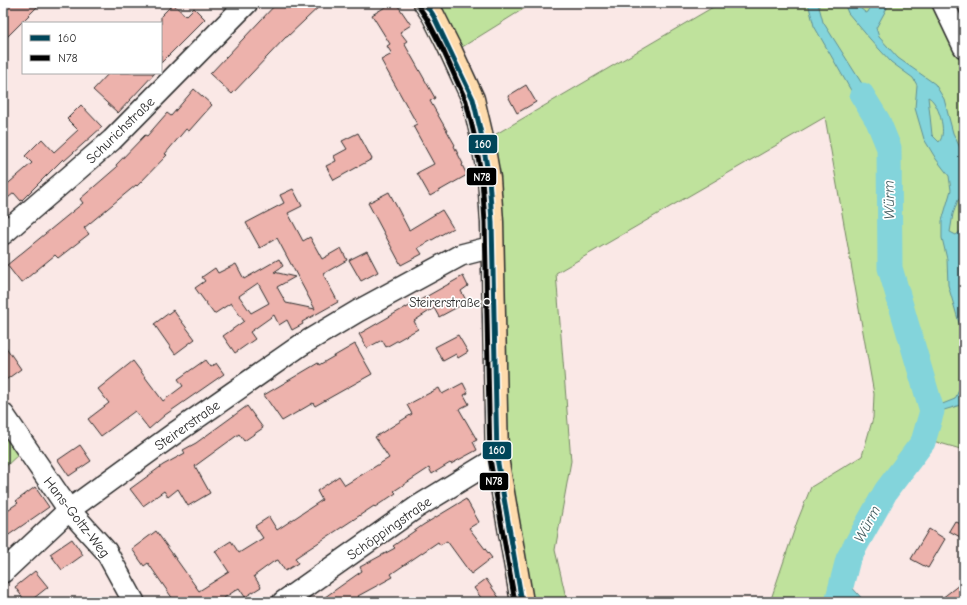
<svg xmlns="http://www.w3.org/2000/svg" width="967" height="605" font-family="'Comic Neue',sans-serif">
<rect width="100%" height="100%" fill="#fae8e6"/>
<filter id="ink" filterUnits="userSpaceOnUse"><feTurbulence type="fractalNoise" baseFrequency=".025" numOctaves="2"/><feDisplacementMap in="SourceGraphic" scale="8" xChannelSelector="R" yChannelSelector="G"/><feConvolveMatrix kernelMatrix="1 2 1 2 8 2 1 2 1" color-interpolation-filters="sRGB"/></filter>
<g filter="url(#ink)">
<path fill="#bfe29c" stroke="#758664" d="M434,3H533L459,49Z
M720,3H936L964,64V450L926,439L891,487L847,563L837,602H770L797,522L811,487L862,456L873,418L874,394L825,117L556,273L571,461L555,550L567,602H532L510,467L502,359L491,137Z
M3,416L21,452L3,469Z"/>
<path fill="#83d4db" stroke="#609095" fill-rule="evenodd" d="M808,3H818L823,22L885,120L872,127L814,26Z
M844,3H857L859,7L866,13L868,12L871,6L869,3H885L887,8L876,28L879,37L898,58L935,84L944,99L953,133L964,156V206L962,198L958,200L953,214L950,232L956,235L962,230L964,224V251L960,265V296L964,305V335L959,323L948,285L947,259L942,238V221L951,190L949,176L936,159L924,139L915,108L917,85L913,78L891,62L870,39L848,13ZM928,97C938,101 948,133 939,142L932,135Z
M964,379V404L944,410L936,414L935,407L955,399Z
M849,584L865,602H851L846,593Z"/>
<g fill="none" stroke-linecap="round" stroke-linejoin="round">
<path stroke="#83d4db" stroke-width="25" d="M837,602L848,559L886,491L923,442L932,411L890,268L889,148L878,121L862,95"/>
</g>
<path fill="#edb2ac" stroke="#2b2b2b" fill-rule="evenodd" d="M3,3H41L3,41Z
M277,3H323L287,37H286L232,94L210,74Z
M392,3H396L411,25L400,32L407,41L404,43L435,98L430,101L455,145L454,146L463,164L462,165L467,175L430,196L417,173L434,164L413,126L417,124L381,60L392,54L387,46L390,44L372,15Z
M173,4L186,16L194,8L205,19L161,63V16Z
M109,73H155L118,113L93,90Z
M526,85L536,102L517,113L508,96Z
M194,89L212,105L189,131L186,129L165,154L167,155L137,186L136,185L84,228L89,234L58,258L55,255L21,283L7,265L83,203L80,199L117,167L116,165L145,135L147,136L167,113L171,116Z
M81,105L102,127L64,161L63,159L21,201L14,193L3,202V188L32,163L25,156L42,139L54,152L78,130L67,119Z
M358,133L372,159L334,180L326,166L336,161L334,156L347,149L342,141Z
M293,189L302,206L288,213L303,241L310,237L322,259L341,248L347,260L323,274L338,302L302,322L303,324L292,330L287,320L279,325L274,315L250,332L255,339L235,353L223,336L244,321L231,303L214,314L195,288L205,281L202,277L215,268L218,273L236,264L244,279L279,259L283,266L274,272L295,277L277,287L286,303L315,309L277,238L260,248L246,223L284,203L280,195ZM258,283L269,303L251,313L239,296Z
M389,192L409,230L442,210L453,228L418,248L422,254L401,265L368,203Z
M367,251L378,272L361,281L349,260Z
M463,276L468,286L461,291L467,302L439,317L434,308L414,321L418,329L386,347L382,340L367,348L359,334L406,307V308Z
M173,310L195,339L175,354L154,324Z
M458,335L468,352L458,358L456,354L443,361L435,347Z
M3,343L21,369L3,382Z
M355,344L372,374L315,406L313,403L282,421L264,395L318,363L319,365Z
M205,360L210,367L216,363L224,374L165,415L149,429L135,411L101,436L88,419L109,403L98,389L133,361L163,401L183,386L178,379Z
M463,383L468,393L464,395L469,404L459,409L477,440L473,442L477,450L451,464L450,463L432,474L429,468L394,491L396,493L375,507L374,506L295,558L298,563L285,571L278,560L273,562L254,576L261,587L245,597L239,588L218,602H175L148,563L144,566L132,549L156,531L199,591L229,572L215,551L231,541L239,553L242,551L263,538L255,526L269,517L277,530L322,500L317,491L339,476L345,485L389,458L375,437L412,414L407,405L439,388L442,394Z
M247,406L263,428L244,441L239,434L195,466L210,493L188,506L178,489L168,497L164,491L143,506L130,489L163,465L185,453L183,450L196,443Z
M80,445L91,461L69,476L58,460Z
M35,487L49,507L3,539V513L18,503L16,501Z
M466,499L479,522L469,528L492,558L471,574L447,541L440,545L438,542L391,574L393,577L358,596L362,602H318L362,571L360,567L395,548L393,546L423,525Z
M955,521L964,526V539L949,531Z
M929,529L945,539L928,568L911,559Z
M72,539L83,555L62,570L50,554Z
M35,571L48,587L29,602H26L15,587Z
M486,579L502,602H484L474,588Z
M964,581V602H937Z"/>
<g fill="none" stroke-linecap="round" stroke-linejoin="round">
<g stroke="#2b2b2b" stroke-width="24">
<path id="minor" d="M943,3L964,47
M3,234L112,140L247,3
M3,414L69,510L106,551L134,602
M3,572L69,510L175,433L301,345L358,311L461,255L492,247
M283,602L417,507L497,458"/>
</g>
<g stroke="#2b2b2b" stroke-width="25">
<path id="major" d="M425,3L433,15L449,47L473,99L481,133L489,178L492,222L497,458L522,602"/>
</g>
<use href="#minor" stroke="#fff" stroke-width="21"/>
<use href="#major" stroke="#fedbac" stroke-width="22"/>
<g stroke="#fff" stroke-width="8">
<path id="bus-1" d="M425,3L433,15L473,99L481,133L489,178L492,222L497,458L522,602"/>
</g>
<g stroke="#fff" stroke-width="8">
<path id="bus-2" d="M419,7L427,19L443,50L466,101L474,134L482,179L485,222L490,459L515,602"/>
</g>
<use href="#bus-1" stroke="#00465a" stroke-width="5"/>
<use href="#bus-2" stroke="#000" stroke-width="5"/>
</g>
</g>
<circle fill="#2b2b2b" stroke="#fff" stroke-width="1.5" cx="487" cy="302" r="3.5"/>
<g text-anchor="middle" stroke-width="3.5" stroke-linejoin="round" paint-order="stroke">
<g font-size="13" fill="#2b2b2b" stroke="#fff" text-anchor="end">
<text x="480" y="307">Steirerstraße</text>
</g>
<g font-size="14" fill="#2b2b2b" stroke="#fff">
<text transform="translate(120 130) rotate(-44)" y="5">Schurichstraße</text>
<text transform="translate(187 425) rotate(-35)" y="5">Steirerstraße</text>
<text transform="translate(77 517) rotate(52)" y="5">Hans-Goltz-Weg</text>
<text transform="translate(389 528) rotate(-35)" y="5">Schöppingstraße</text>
</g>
<g font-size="15" font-style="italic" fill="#455e60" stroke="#fff">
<text transform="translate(889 200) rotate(-91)" y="5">Würm</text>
<text transform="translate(867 524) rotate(-62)" y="5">Würm</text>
</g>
</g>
<g stroke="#fff" stroke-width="1.5">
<rect x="468" y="134" width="30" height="20" rx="4" fill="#00465a"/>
<rect x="466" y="167" width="31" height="19" rx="4" fill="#000"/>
<rect x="482" y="441" width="30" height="19" rx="4" fill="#00465a"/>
<rect x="479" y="472" width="30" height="19" rx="4" fill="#000"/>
</g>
<g font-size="11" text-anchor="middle" font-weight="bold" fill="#fff">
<text x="483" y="148">160</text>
<text x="482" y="181">N78</text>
<text x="497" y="454">160</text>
<text x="494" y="485">N78</text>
</g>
<rect width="967" height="605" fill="none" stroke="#fff" stroke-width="16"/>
<rect x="8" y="8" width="951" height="589" fill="none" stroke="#2b2b2b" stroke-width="1.5" filter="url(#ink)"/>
<rect x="22" y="22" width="140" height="52" fill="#ffffff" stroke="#aaaaaa"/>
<rect x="30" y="35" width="20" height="6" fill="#00465a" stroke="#aaaaaa"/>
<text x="58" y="42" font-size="12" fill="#2b2b2b">160</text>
<rect x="30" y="55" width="20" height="6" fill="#000000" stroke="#aaaaaa"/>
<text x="58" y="62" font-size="12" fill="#2b2b2b">N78</text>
</svg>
